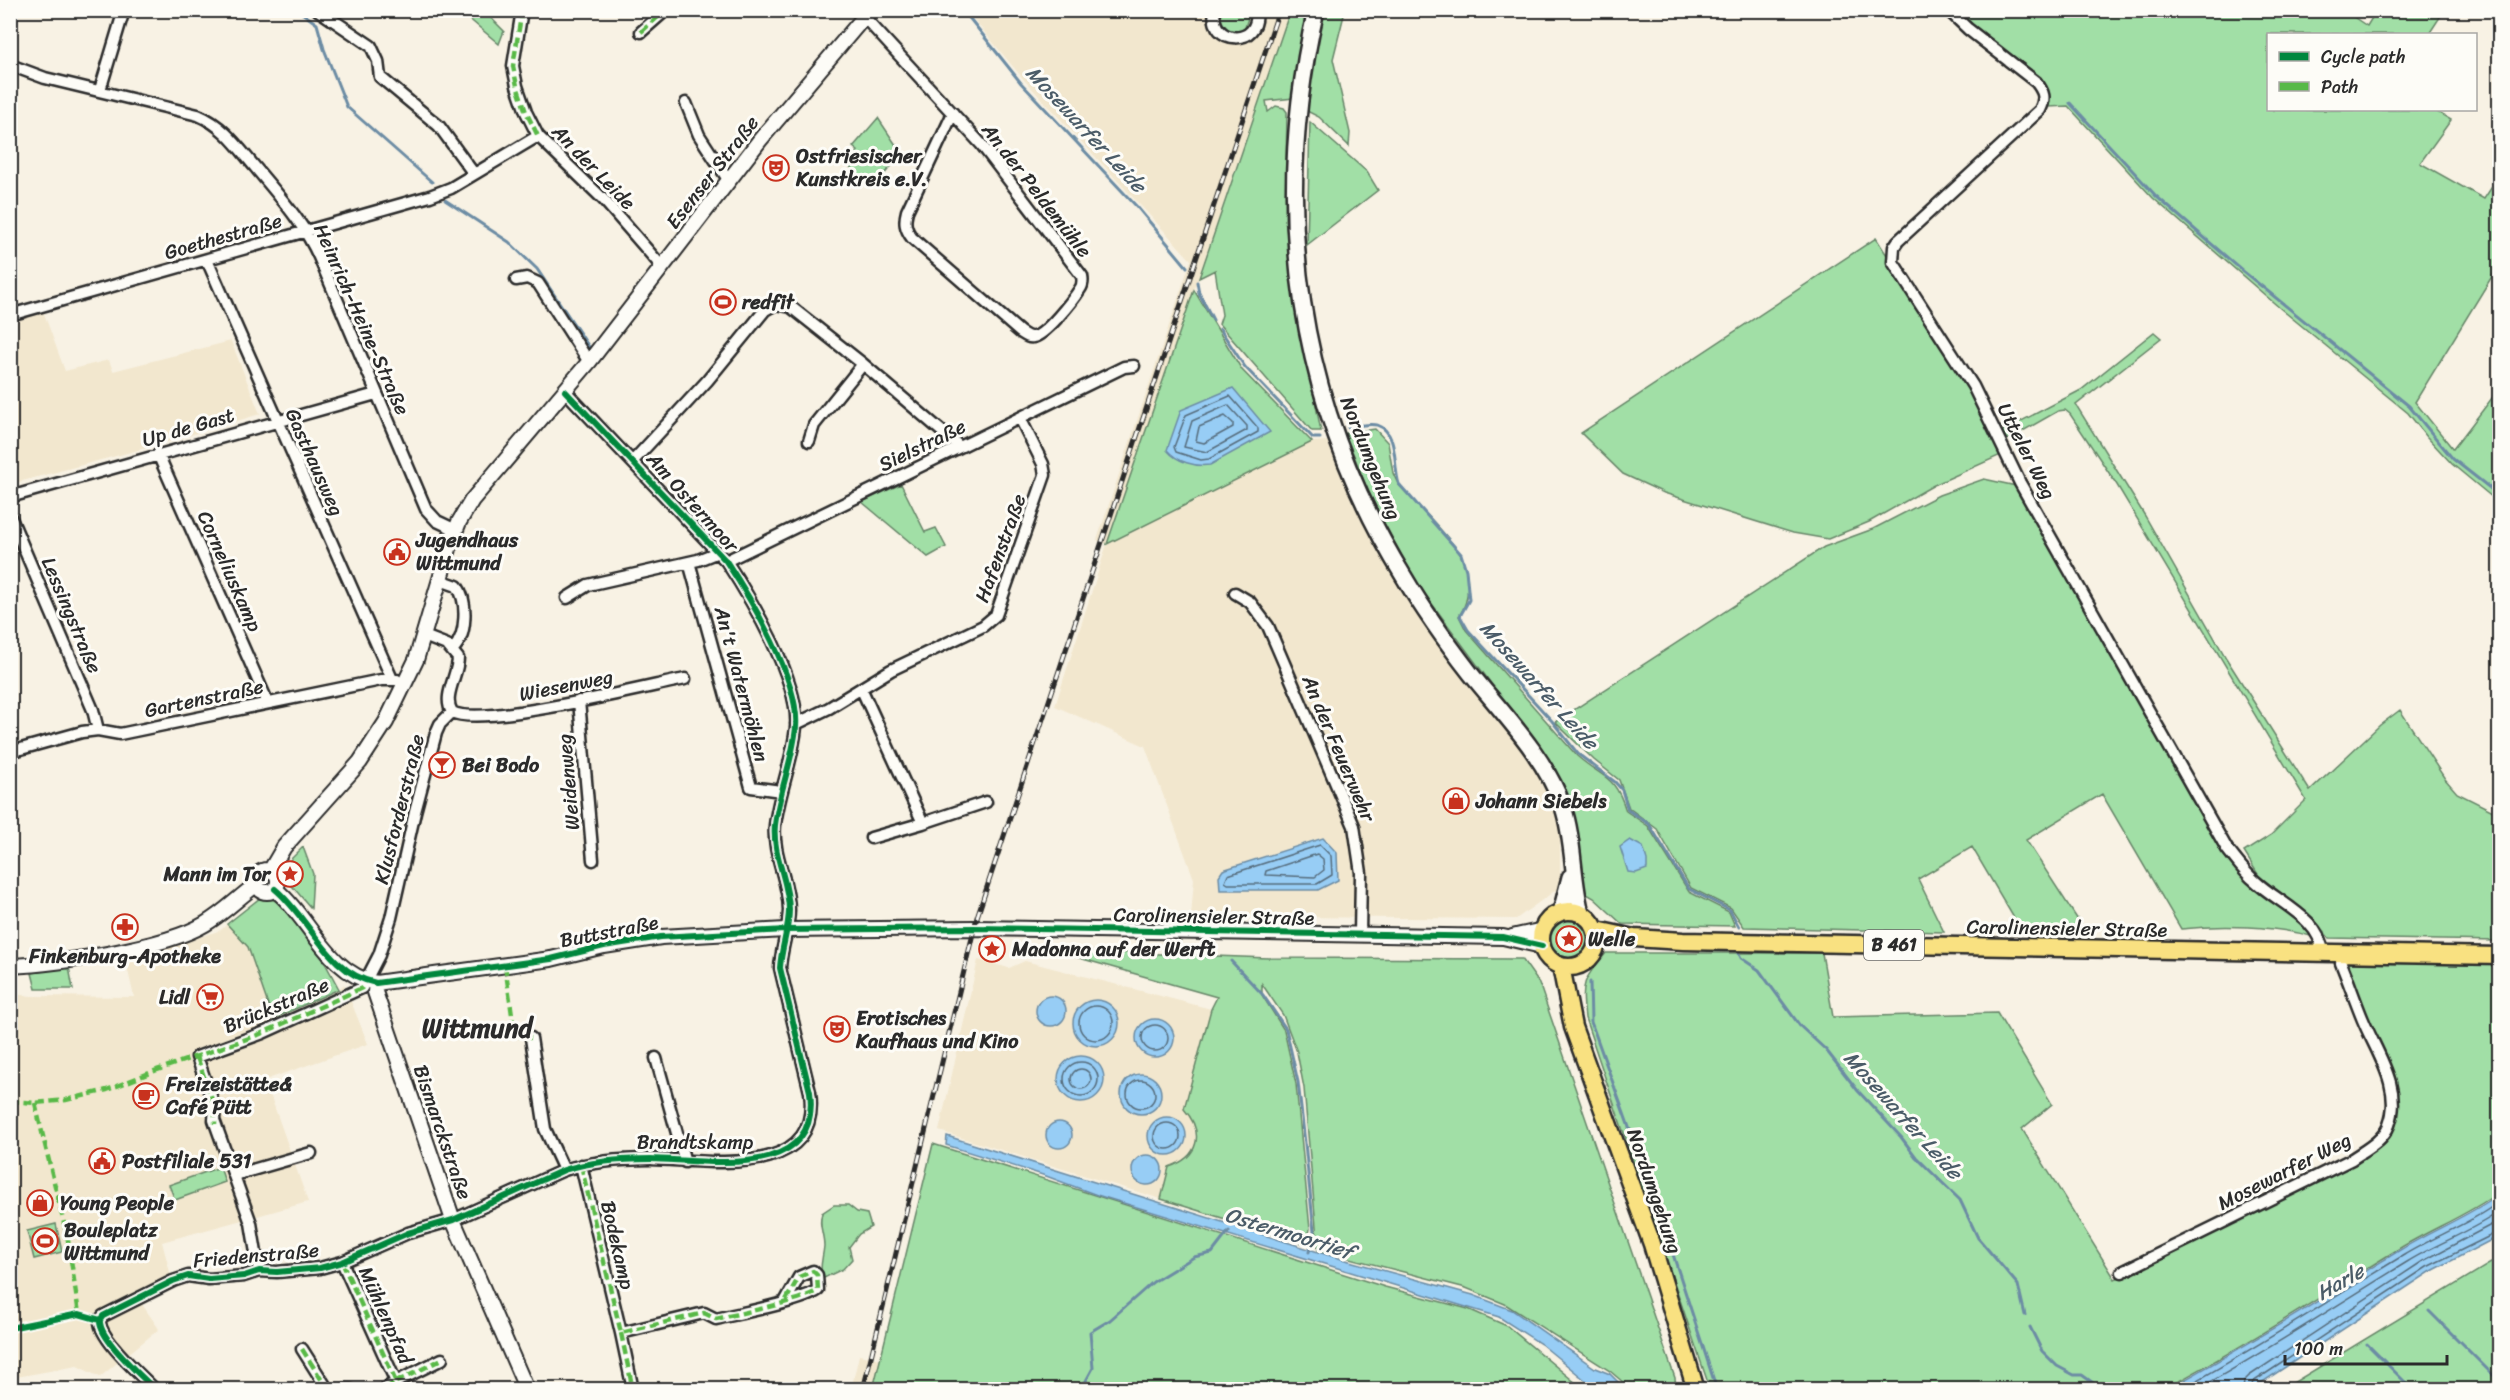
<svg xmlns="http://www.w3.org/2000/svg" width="2510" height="1400" font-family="Sriracha,sans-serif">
<rect width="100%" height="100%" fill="#f8f2e4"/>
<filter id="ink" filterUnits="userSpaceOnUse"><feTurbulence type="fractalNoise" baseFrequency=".0167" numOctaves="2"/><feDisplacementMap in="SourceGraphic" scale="12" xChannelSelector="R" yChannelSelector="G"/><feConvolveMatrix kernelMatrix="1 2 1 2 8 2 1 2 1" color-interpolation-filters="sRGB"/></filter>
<g filter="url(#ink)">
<path fill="#f2e7ce" d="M967,11H1290L1107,543L1312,442L1329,441L1388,563L1447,651L1535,766L1560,822V887L1516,919L1191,916L1194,879L1145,746L1055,706L1107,544L1097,540L1191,260L1024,80Z
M42,308L65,371L109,360L113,371L231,341L260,414L157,445L11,484V317Z
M227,924L248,947L273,1019L339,989L344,984L368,1044L265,1080L308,1202L162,1242L171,1276L135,1294L159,1329L100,1377L77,1366L11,1378V994L32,996L134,997L125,958L174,946L221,930Z
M978,960L1009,968L1025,961L1211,1009L1185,1109L1194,1123L1196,1145L1185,1159L1169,1167L1161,1199L939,1131Z
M859,1355L881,1359L873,1389L851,1390Z"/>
<path fill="#a1dfa6" stroke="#668568" stroke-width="1.5" d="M2241,10L2247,14L2249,10H2343L2367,26L2376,11H2444L2429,34H2268V110H2434L2451,120L2420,163L2484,199L2495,182L2499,185V265L2415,402L2453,449L2499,389V503L2452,464L2427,437L2408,413L2281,309L2153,198L2068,106L2049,107V92L2040,78L1953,11Z
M460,11H484L504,31L499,44Z
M1221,11H1250L1244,31L1238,34C1227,30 1219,23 1221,11Z
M1290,11H1310L1302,40L1294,98L1266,101L1268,112L1276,106L1284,108L1287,112L1285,220L1298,315L1321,431H1312L1219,324L1222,315L1215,270L1199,278Z
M1323,11H1345L1333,59L1350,133L1349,146L1319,117L1305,110Z
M878,118L902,154L873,187L847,164L858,151L853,147Z
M1310,122L1367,172L1378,190L1307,245Z
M1876,238L1959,369L2001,455L1934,485L1869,522L1828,539L1793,533L1664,493L1623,474L1581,433Z
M1194,290L1242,370L1312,442L1107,544Z
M2154,332L2161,338L2076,405L2145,516L2226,658L2310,791L2380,725L2400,710L2445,779L2457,793L2499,814V941L2329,938L2314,919L2259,876L2244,852L2271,835L2306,800L2117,485L2070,414L2065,410L2058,411L2007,440L2002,431L2081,390Z
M1375,429L1388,443L1393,473L1398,484C1416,504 1447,533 1460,554C1470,572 1471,600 1459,616L1466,630L1577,756C1603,779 1615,774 1626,811L1648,826L1689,892L1729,912L1735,926L1622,924L1594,898L1580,890L1574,820L1530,736L1418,585L1372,501L1345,433Z
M1984,479L2016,486L2224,852L2315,937C2275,926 2223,924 2181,929L2102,794L2026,840L2087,934L2021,930L1972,847L1918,879L1944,932L1744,927L1731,908L1691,888L1657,829L1629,808L1619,780L1594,760L1555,722L1824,547L1873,529L1939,495Z
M901,484L925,532L936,528L946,547L928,557L862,502Z
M303,847L313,874L311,908L286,879L285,865Z
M260,898C264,898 270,898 274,900C302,917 324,961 339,989L273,1019L248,947L227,924Z
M1549 939a21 21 0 1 1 42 0a21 21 0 1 1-42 0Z
M1051,950L1269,958L1522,959L1539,983L1675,1378L1676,1389H1631L1610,1371L1505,1304L1466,1288L1318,1250L1304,1088L1297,1052L1283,1015L1262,984V995L1284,1030L1296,1084L1310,1229L1306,1244L1161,1199L1169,1167C1199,1157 1205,1133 1184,1109L1211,1009L1217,997Z
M1606,953H1822L1833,1017L1997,1013L2052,1104L2022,1129L2115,1279L2351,1163L2392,1128L2396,1091L2345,959L2499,965V1192C2468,1215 2433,1228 2400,1248C2322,1296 2245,1346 2164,1389H1710L1585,1018C1581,982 1583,980 1606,953Z
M69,967L73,989H36L32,973Z
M933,1144L1385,1287L1468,1309L1507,1326L1583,1389H873Z
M220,1167L225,1182L175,1200L169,1185Z
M834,1205H848L857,1212L867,1214L871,1227L859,1234L849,1247L852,1259L843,1269L822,1279C819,1266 823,1258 824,1246C824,1233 818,1226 822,1213Z
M56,1224L62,1252L34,1259L27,1231Z
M2499,1258V1389H2283Z"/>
<path fill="#97cdf5" stroke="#6c8ca4" stroke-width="1.5" d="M1233,388L1270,432L1210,465C1195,467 1177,462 1167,450L1181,410Z
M1323,838L1337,853L1338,880L1318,890H1220L1219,876L1223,870Z
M1630,840L1643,847L1647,860V869L1636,873L1628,872L1620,847Z
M1036 1011a15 15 0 1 1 30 0a15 15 0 1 1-30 0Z
M1073 1023a23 23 0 1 1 46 0a23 23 0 1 1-46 0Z
M1136 1038a19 19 0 1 1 38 0a19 19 0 1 1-38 0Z
M1058 1079a23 23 0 1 1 46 0a23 23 0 1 1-46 0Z
M1121 1094a20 20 0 1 1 40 0a20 20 0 1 1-40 0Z
M1148 1136a19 19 0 1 1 38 0a19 19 0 1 1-38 0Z
M1046 1135a13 13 0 1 1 26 0a13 13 0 1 1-26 0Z
M947,1136L1331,1256L1473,1295L1512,1310L1595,1368L1610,1374L1625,1389H1596L1541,1344L1499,1317L1097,1195L1046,1176L946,1145Z
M1132 1170a15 15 0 1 1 30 0a15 15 0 1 1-30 0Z
M2499,1194V1236L2430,1272L2252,1389H2168C2247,1346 2323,1298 2400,1250C2432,1230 2468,1217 2499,1194Z"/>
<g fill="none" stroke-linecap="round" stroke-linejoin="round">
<path stroke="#566c7c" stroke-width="1.5" d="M1230,396L1258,428V432L1209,459L1201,460L1176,452L1174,447L1186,415Z
M1228,405L1247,426V430L1207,452L1184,447L1192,421Z
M1225,416L1233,423V427L1204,443L1196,441L1199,427Z
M1320,845L1331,856L1332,875L1317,884H1228L1225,882L1228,875Z
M1317,854L1323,859L1324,870L1315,877L1265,875L1266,871Z
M1079 1023a17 17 0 1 1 34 0a17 17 0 1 1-34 0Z
M1142 1038a13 13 0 1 1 26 0a13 13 0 1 1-26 0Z
M1064 1079a17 17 0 1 1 34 0a17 17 0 1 1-34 0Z
M1071 1079a10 10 0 1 1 20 0a10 10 0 1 1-20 0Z
M1127 1094a14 14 0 1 1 28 0a14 14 0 1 1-28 0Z
M1154 1136a13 13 0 1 1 26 0a13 13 0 1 1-26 0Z
M2180,1390C2257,1348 2329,1300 2404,1255C2435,1236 2470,1224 2500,1201
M2196,1390C2269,1350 2337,1305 2407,1262C2437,1243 2471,1232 2500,1211
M2243,1390L2244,1381L2249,1376L2423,1261L2491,1225L2500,1224
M2250,1390L2253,1382L2427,1267L2500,1231"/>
<path stroke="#6c8ca4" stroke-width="3" d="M298,10L317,24L324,49L347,107L432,182
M963,10L1021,83L1138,208L1187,267
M2070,103L2156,196L2244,272L2409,406L2453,459L2500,496
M445,200L509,242L537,269L589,347
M1197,282L1199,293L1213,320
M1220,329L1245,367L1313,438H1320
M1348,427C1356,426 1369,423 1377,425C1399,432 1393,467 1399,484L1461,554L1466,570L1469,600L1460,616L1468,630L1552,721L1578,754L1615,782L1622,790L1628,810L1649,824L1689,889L1730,910L1739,927
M1737,949L1741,958L1759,970L1800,1026L1826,1050L1858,1091L1901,1137L1916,1157L1960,1200L1978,1238L2018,1285L2025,1315
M1231,961L1263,995L1286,1029L1298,1082L1305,1143L1314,1232L1309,1252
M1590,982L1591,1022L1657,1205L1717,1390
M2429,1311L2500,1382
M2030,1327L2042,1351L2057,1366L2074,1375H2082L2103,1390
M2367,1344L2413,1390
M1081,1390L1093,1368L1090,1332L1110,1320L1153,1282L1194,1257L1212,1253L1229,1231"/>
<g stroke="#2b2b2b" stroke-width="15">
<path id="minor" d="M318,10L371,46L378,61L380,77L439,126L474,174
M522,10L513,66L517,86L526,112L538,136L604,200L663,268
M1215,10C1208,45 1262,48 1256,10
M1948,10L1968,29L2036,82C2044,92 2046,98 2040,110L1898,241L1894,247L1893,262L1973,386L2020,483L2227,849C2236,860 2244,872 2255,881C2278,903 2320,918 2323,953
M865,18L981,144L1082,276C1083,281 1083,285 1080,289C1073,300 1045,336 1033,337C1028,338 1025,335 1020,332L912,238C905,229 904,222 907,211L953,113
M641,32L666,10
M10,65L45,78L198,115C224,126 238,147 255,167C279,196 304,223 319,257L426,509L437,521L456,530
M100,90L124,10
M686,103L699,135L729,181
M207,260L392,679
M516,280L527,278L538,283L589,362
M10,315L430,196L451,188L538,136
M809,441L814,425L863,364
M158,454L268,703
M633,461L707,381L765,310L776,304L791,307L863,364L959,446
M10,497L376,394
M10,516L93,710L98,730
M726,561L1124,367L1134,366
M689,562L751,787L781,791
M440,580L457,586C468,601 467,636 453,649
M1235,593L1250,602L1268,626L1354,826L1361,873L1360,935
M567,598L588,585L698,560L718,552
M424,636L447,645L458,658C458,676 442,696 452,712
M861,688L923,823L986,802
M579,701L593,860
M452,712C481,728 645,687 685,679
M796,724L829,708L891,670L983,626L996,615L1045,475L1043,464L1020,418
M10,752L82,732L98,730L120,734L381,680H397
M871,838L923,823
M531,1038L545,1129L564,1170
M656,1058L685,1162
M581,1165L621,1333L704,1313L716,1319C740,1313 800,1302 818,1290L817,1275L813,1271L799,1277L786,1300
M235,1175L311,1153
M342,1262L396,1382L383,1390
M259,1271L251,1223L214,1120L215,1108L197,1057L263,1033L362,988L379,955L391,918L415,812L436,733L440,724L452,712
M2122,1272L2352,1159C2365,1150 2383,1141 2389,1125C2403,1088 2376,1052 2363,1020C2355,1001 2349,982 2341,963L2342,953
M621,1333L633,1390
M302,1349L328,1390
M396,1382L442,1359
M155,1390C142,1376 98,1338 100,1320L103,1316L173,1281L188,1276L209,1279L244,1276L259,1271L277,1272L320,1268L342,1262L408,1233L453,1220L564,1170C593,1161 621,1159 651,1159C705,1160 822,1182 810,1092L780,968C781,948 789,929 789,910C789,881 772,855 775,825C779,792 793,760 796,727C800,681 751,599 726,561L565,391
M343,1390H351"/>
</g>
<g stroke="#2b2b2b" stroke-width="18">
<path id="tertiary" d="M256 881a11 11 0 1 1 22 0a11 11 0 1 1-22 0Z
M270,871L284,847L360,762L386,722L416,660L451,542L459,522L472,500L589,362L760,140L870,10
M275,889C310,918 328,974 376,983L551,959L604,946L661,937L785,930L974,928L1503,937L1542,946
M1512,937L1543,930
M10,966C58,964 165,948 205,924C224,913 239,897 257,884
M376,983L375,992L453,1220L527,1390"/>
</g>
<g stroke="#2b2b2b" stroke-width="20">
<path id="secondary" d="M1316,10C1270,208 1297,403 1404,577C1424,611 1447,643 1471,674C1504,715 1545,756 1563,807C1574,839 1572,878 1581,913
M1561,912L1570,877"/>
</g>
<g stroke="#2b2b2b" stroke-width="21">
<path id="primary" d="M1541 939a28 28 0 1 1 56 0a28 28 0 1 1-56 0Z
M1597,930L1634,938L1683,941L2500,956
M1561,966L1573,1027L1652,1244L1696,1390"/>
</g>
<use href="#minor" stroke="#fdfcf7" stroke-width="10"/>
<use href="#tertiary" stroke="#fdfcf7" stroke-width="14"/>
<use href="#secondary" stroke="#fdfcf7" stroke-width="15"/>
<use href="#primary" stroke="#f9e181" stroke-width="16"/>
<g stroke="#2b2b2b" stroke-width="5">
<path id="rail" d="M863,1390L977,917L1279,10"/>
</g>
<use href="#rail" stroke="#fdfcf7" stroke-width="3" stroke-dasharray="9" stroke-linecap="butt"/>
<path stroke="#58b947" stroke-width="4.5" stroke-dasharray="9 4.5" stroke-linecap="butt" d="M522,10L513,66L517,86L526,112L538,136
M641,32L666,10
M505,965L514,1029L519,1036L531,1038
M197,1057L215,1108V1124
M10,1101L35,1103L66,1100L107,1090L157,1070L258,1035L362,988L366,981
M35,1103L68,1240L79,1314
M581,1165L621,1333L704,1313L716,1319C740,1313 800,1302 818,1290L817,1275L813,1271L799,1277L786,1300
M342,1262L396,1382L383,1390
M621,1333L633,1390
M302,1349L328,1390
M396,1382L442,1359
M343,1390H351"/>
<g stroke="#fdfcf7" stroke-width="10">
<path id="cycleway" d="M275,889C310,918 328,974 376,983L551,959L604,946L661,937L785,930L974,928L1503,937L1542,946
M100,1320L103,1316L173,1281L188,1276L209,1279L244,1276L259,1271L277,1272L320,1268L342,1262L408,1233L453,1220L564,1170C593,1161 621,1159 651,1159C705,1160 822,1182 810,1092L780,968C781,948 789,929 789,910C789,881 772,855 775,825C779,792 793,760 796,727C800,681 751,599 726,561L565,391
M100,1320C98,1338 142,1376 155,1390
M10,1328L79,1314L100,1320"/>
</g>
<use href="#cycleway" stroke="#00873e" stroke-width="6"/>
</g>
</g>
<defs>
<g id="theatre-ring" transform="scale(1.35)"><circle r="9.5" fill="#fdfcf7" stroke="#c8321e" stroke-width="1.5"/><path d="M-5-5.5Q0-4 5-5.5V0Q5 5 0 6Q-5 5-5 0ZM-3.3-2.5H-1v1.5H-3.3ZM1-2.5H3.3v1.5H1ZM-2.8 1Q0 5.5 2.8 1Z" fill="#c8321e"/></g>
<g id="stadium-ring" transform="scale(1.35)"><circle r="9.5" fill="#fdfcf7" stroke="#c8321e" stroke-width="1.5"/><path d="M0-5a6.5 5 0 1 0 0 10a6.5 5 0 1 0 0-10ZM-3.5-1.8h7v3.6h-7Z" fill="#c8321e"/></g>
<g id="civic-ring" transform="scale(1.35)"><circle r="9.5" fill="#fdfcf7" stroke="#c8321e" stroke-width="1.5"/><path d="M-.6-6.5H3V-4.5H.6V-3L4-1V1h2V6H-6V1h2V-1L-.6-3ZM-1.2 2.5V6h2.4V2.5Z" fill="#c8321e"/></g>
<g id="bar-ring" transform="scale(1.35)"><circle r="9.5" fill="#fdfcf7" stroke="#c8321e" stroke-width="1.5"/><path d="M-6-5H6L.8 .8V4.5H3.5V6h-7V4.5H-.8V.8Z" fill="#c8321e"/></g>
<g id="shop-ring" transform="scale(1.35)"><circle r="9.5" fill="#fdfcf7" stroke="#c8321e" stroke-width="1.5"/><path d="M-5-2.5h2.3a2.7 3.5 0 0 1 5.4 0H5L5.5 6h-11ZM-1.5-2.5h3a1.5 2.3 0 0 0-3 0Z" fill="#c8321e"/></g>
<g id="sight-ring" transform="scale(1.35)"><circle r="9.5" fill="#fdfcf7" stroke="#c8321e" stroke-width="1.5"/><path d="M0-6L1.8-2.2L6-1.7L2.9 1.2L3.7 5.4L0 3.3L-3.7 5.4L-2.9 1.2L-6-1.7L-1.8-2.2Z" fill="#c8321e"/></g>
<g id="pharmacy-ring" transform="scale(1.35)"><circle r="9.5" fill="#fdfcf7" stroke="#c8321e" stroke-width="1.5"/><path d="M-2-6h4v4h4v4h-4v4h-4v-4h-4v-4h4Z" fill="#c8321e"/></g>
<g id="supermarket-ring" transform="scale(1.35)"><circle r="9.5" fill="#fdfcf7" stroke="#c8321e" stroke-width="1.5"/><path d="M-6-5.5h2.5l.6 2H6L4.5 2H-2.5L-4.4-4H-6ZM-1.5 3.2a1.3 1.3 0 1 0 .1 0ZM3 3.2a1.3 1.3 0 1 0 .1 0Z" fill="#c8321e"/></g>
<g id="cafe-ring" transform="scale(1.35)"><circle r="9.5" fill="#fdfcf7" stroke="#c8321e" stroke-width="1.5"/><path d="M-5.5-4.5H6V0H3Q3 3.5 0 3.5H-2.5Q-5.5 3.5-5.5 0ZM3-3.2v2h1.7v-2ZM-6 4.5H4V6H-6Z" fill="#c8321e"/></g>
</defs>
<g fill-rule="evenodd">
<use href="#theatre-ring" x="776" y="168"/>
<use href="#stadium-ring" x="723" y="302"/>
<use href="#civic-ring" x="397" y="552"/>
<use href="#bar-ring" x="442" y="765"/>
<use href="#shop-ring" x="1456" y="801"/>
<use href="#sight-ring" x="290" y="874"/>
<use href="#pharmacy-ring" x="125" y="927"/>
<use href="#sight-ring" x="1569" y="939"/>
<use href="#sight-ring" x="992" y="949"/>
<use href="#supermarket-ring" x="210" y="997"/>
<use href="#theatre-ring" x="837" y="1029"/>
<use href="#cafe-ring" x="146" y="1096"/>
<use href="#civic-ring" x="102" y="1161"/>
<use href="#shop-ring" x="40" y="1203"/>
<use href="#stadium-ring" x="45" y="1241"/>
</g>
<g text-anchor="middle" stroke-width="6" stroke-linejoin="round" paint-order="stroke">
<rect fill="#fdfcf7" stroke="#6a6a68" stroke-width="1.5" x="1864" y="930" width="60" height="30" rx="4.5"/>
<g font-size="18" font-weight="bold" fill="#2b2b2b">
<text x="1894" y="951">B 461</text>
</g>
<g font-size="20" font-weight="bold" fill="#2b2b2b" stroke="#fdfcf7" text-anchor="start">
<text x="796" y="163">Ostfriesischer<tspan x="796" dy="23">Kunstkreis e.V.</tspan></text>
<text x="742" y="309">redfit</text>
<text x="416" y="547">Jugendhaus<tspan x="416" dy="23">Wittmund</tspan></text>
<text x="462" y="772">Bei Bodo</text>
<text x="1476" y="808">Johann Siebels</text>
<text x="270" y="881" text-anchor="end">Mann im Tor</text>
<text x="1588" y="946">Welle</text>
<text x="1012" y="956">Madonna auf der Werft</text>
<text x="125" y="963" text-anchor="middle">Finkenburg-Apotheke</text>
<text x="190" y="1004" text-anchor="end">Lidl</text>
<text x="856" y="1025">Erotisches<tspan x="856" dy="23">Kaufhaus und Kino</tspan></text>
<text x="166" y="1091">Freizeistätte&amp;<tspan x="166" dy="23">Café Pütt</tspan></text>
<text x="122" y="1168">Postfiliale 531</text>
<text x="60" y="1210">Young People</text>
<text x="64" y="1237">Bouleplatz<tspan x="64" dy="23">Wittmund</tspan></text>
</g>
<g font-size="20" fill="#2b2b2b" stroke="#fdfcf7">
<text transform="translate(594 167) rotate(46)" y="7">An der Leide</text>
<text transform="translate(712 172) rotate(-52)" y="7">Esenser Straße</text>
<text transform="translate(1037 190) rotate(52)" y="7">An der Peldemühle</text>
<text transform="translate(223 236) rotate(-16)" y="7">Goethestraße</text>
<text transform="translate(362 319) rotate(66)" y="7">Heinrich-Heine-Straße</text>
<text transform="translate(188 427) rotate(-16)" y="7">Up de Gast</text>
<text transform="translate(922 445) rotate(-26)" y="7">Sielstraße</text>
<text transform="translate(2027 451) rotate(63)" y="7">Utteler Weg</text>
<text transform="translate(1371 458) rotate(68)" y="7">Nordumgehung</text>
<text transform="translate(315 462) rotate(66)" y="7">Gasthausweg</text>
<text transform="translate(693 502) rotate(48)" y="7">Am Ostermoor</text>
<text transform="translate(1000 548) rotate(-70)" y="7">Hafenstraße</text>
<text transform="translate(230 571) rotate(66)" y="7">Corneliuskamp</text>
<text transform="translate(72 615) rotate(67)" y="7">Lessingstraße</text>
<text transform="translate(742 684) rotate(75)" y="7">An't Watermöhlen</text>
<text transform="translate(566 685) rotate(-11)" y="7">Wiesenweg</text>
<text transform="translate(204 698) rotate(-12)" y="7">Gartenstraße</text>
<text transform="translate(1339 748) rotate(67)" y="7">An der Feuerwehr</text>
<text transform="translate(568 782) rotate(-95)" y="7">Weidenweg</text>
<text transform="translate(399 809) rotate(-76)" y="7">Klusforderstraße</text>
<text transform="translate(1214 916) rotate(1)" y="7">Carolinensieler Straße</text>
<text transform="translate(2067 928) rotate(1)" y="7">Carolinensieler Straße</text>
<text transform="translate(609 931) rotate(-11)" y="7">Buttstraße</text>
<text transform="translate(276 1005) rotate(-23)" y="7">Brückstraße</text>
<text transform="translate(443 1132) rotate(71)" y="7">Bismarckstraße</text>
<text x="695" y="1149">Brandtskamp</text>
<text transform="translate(2284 1171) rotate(-27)" y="7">Mosewarfer Weg</text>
<text transform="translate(1655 1191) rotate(71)" y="7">Nordumgehung</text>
<text transform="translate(618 1245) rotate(77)" y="7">Bodekamp</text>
<text transform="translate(256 1255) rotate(-5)" y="7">Friedenstraße</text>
<text transform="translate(386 1315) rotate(66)" y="7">Mühlenpfad</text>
</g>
<g font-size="21" font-style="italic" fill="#4b5c68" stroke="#fdfcf7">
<text transform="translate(1086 129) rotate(47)" y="7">Mosewarfer Leide</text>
<text transform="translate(1539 685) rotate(48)" y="7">Mosewarfer Leide</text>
<text transform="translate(1903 1115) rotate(48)" y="7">Mosewarfer Leide</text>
<text transform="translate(1289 1233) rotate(17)" y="7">Ostermoortief</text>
<text transform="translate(2340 1282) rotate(-30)" y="7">Harle</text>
</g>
<g font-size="26" font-weight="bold" fill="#2b2b2b" stroke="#fdfcf7">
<text x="477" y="1037">Wittmund</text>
</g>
</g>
<rect width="2510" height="1400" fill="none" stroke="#fdfcf7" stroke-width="36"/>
<rect x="18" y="18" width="2474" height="1364" fill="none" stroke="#2b2b2b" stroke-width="2" filter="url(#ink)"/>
<rect x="2267" y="33" width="210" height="78" fill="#fdfcf7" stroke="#a9a8a5" stroke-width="1.5"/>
<rect x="2279" y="52" width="30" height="9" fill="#00873e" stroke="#a9a8a5" stroke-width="1.5"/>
<text x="2321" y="63" font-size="18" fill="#2b2b2b">Cycle path</text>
<rect x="2279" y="82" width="30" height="9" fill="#58b947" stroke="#a9a8a5" stroke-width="1.5"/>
<text x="2321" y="93" font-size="18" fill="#2b2b2b">Path</text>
<path d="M2285 1355v9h162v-9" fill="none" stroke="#2b2b2b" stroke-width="3"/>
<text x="2294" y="1355" font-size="18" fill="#2b2b2b" stroke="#fdfcf7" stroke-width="4.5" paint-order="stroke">100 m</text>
</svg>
